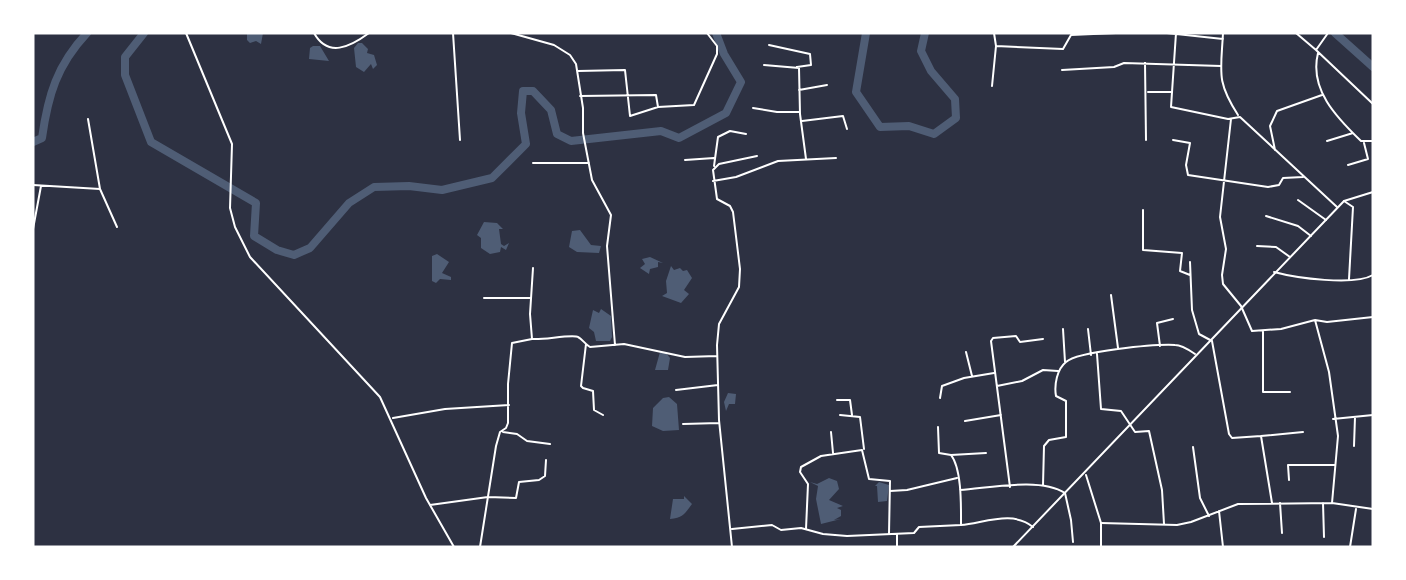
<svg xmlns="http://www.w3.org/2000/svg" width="1406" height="580" font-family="'Varela Round',sans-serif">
<rect width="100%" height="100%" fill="#2d3142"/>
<path fill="#4f5d75" d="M247,33H263L261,44L256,41L250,43L247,40Z
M358,43H362L368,49L367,53L374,55L377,65L373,69L371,64L364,72L356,67L354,48Z
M313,46H320L329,61L309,59L310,48Z
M484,222L497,223L503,229H499L501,244L504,246L509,243L506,250L501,247L500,252L490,254L481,248V238L477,235Z
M580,230L591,245L601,246L599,253L577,252L569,247L572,231Z
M437,254L449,262L442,273L451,277V280L440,279L436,283L432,281V256Z
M650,257L663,263L658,262V267L650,269L649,274L640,268L645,264L642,259Z
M671,266L674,270L680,268L683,271L687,270L692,278L684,290L689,294L681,303L662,296L667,293L666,281Z
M601,309L611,316L612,337L610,341H596L594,332L589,328L593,310L599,313Z
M660,352L666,353L670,358L668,370H655Z
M728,393L736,394L735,404H729L726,411L724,402Z
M669,397L677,404L679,430L663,431L652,426L653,408L663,398Z
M829,478L837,481L839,489L829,500L843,506L837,508L841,510V516L834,520L841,519L821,524L816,499L818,486L810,482L817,484Z
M879,482L889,485L887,501L878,502L877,486H875Z
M684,496L692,504C685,513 684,518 670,519L673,499H684Z"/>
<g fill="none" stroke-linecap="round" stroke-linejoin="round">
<path stroke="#4f5d75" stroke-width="8" d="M144,33L125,57V75L151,142L256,203L254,236L277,250L294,255L310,248L349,203L374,187L409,186L442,190L492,178L526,144L521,113L523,91H533L551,110L557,134L571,141L661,131L679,138L726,113L741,82L724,54L716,33
M866,33L856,92L880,127L909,126L934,134L956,118L955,99L931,71L921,51L925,33
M1335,33L1373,67
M33,142L42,138C48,95 57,65 87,33"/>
<path stroke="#fff" stroke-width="2" d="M186,33L232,144L230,208L235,227L250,257L380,397L426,498L454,547
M314,33C328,58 350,47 369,33
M453,33L460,140
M511,33L554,45L570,55L576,64L583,108V133L592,180L611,215L607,246L615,345
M1167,33L1223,39
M1176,33L1171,107L1228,119L1240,117L1337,207
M1223,33C1221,72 1216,81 1238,115
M1296,33L1316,50L1328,33
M769,45L810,54L811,65L797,67
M996,46L1063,49L1071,35L1116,33
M1316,50L1373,104
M1318,53C1309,89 1336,117 1361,141H1373
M1145,63L1146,140
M764,65L799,68L800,114L806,159
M1062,70L1114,67L1124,63L1221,66
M578,71L625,70L630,116L658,107L694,105L717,54V46L707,33
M992,86L996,46L994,33
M799,90L827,85
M1148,92H1171
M580,96L656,95L658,107
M753,108L777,112H800
M88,119L100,189
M1231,119L1220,217L1226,249L1222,275L1223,284L1241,306L1252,331L1281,329L1315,320L1327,322L1373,317
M802,121L843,116L847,129
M1173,140L1190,143L1186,165L1188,175L1268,187L1279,185L1283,178L1303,177
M1327,141L1353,133
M1275,150L1270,126L1277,111L1322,95
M685,160L714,158
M533,163H589
M1348,165L1368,159L1364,143
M714,166L718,137L730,131L746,134
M713,181L736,177L778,161L836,158
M33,185L100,189L117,227
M1298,200L1326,220
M1344,201L1353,207L1349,279
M1143,210V250L1182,253L1180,271L1190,275
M1266,216L1298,226L1311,236
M33,229L41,186
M1257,246L1276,247L1290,257
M1190,262L1192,310L1199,334L1212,341L1229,434L1232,438L1261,436L1272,503
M1274,272C1296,278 1354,286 1373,275
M1111,295L1118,348
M484,298H531
M1315,320L1329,372L1338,436L1332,503
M1063,329L1065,362
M1088,329L1091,355
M1263,331V392H1290
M533,339C543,340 573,334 578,337C582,339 585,344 590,347L624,344L685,357L717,356
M586,344L581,386L583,388L593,391L594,410L603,415
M1160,346L1157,323L1173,319
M966,352L972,376
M1097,354L1101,409L1121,411L1135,432L1149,431L1162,490L1164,524
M997,386L1022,381L1043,370L1058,371
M676,390L718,385
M940,398L942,386L964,378L994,373
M837,400H850L852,415
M840,415L860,417L864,449
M393,418L445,409L509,405
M1333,419L1373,415
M965,421L1001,415
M683,424L719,423
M938,427L939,453L951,455C962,469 961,507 961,525C984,523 1013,510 1033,527
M503,432L517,434L527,441L550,444
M831,432L833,453
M1261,436L1303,432
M1354,446L1355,417
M1193,447L1200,498L1209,516
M951,455L986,453
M1289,480L1288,465H1335
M1043,485L1044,446L1049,440L1066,437V401L1056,396C1054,385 1057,369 1066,362C1078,351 1156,344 1175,345C1182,345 1189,350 1195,354
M1010,487L991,341L993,338L1016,336L1020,342L1043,339
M960,490C990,488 1040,477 1065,493L1071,520L1073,542
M890,491L907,490L957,478
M1280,503L1282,533
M1323,503L1324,537
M430,505L488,497L516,498L519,482L539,480L545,476L546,460
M1219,511L1223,547
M1101,523L1177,525L1191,522L1238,504L1332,503L1373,509
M732,529L772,525L781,530L801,528L823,534L847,536L914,533L919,527L961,525
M806,529L808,484L800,472L801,467L821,456L862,450L869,479L890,481L889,534
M480,547L496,446L500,432L506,428L508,423V384L512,343L532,339L530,314L533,268
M732,547L719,420L717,345L719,324L739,287L740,269L733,212L730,206L717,199L713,170L719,164L757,156
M897,547V535
M1350,547L1356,509"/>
<path stroke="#fff" stroke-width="2" d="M1086,475L1101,523V547
M1013,547L1344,201L1373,192"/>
</g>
<rect width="1406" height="580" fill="none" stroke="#ffffff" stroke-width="69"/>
</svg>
